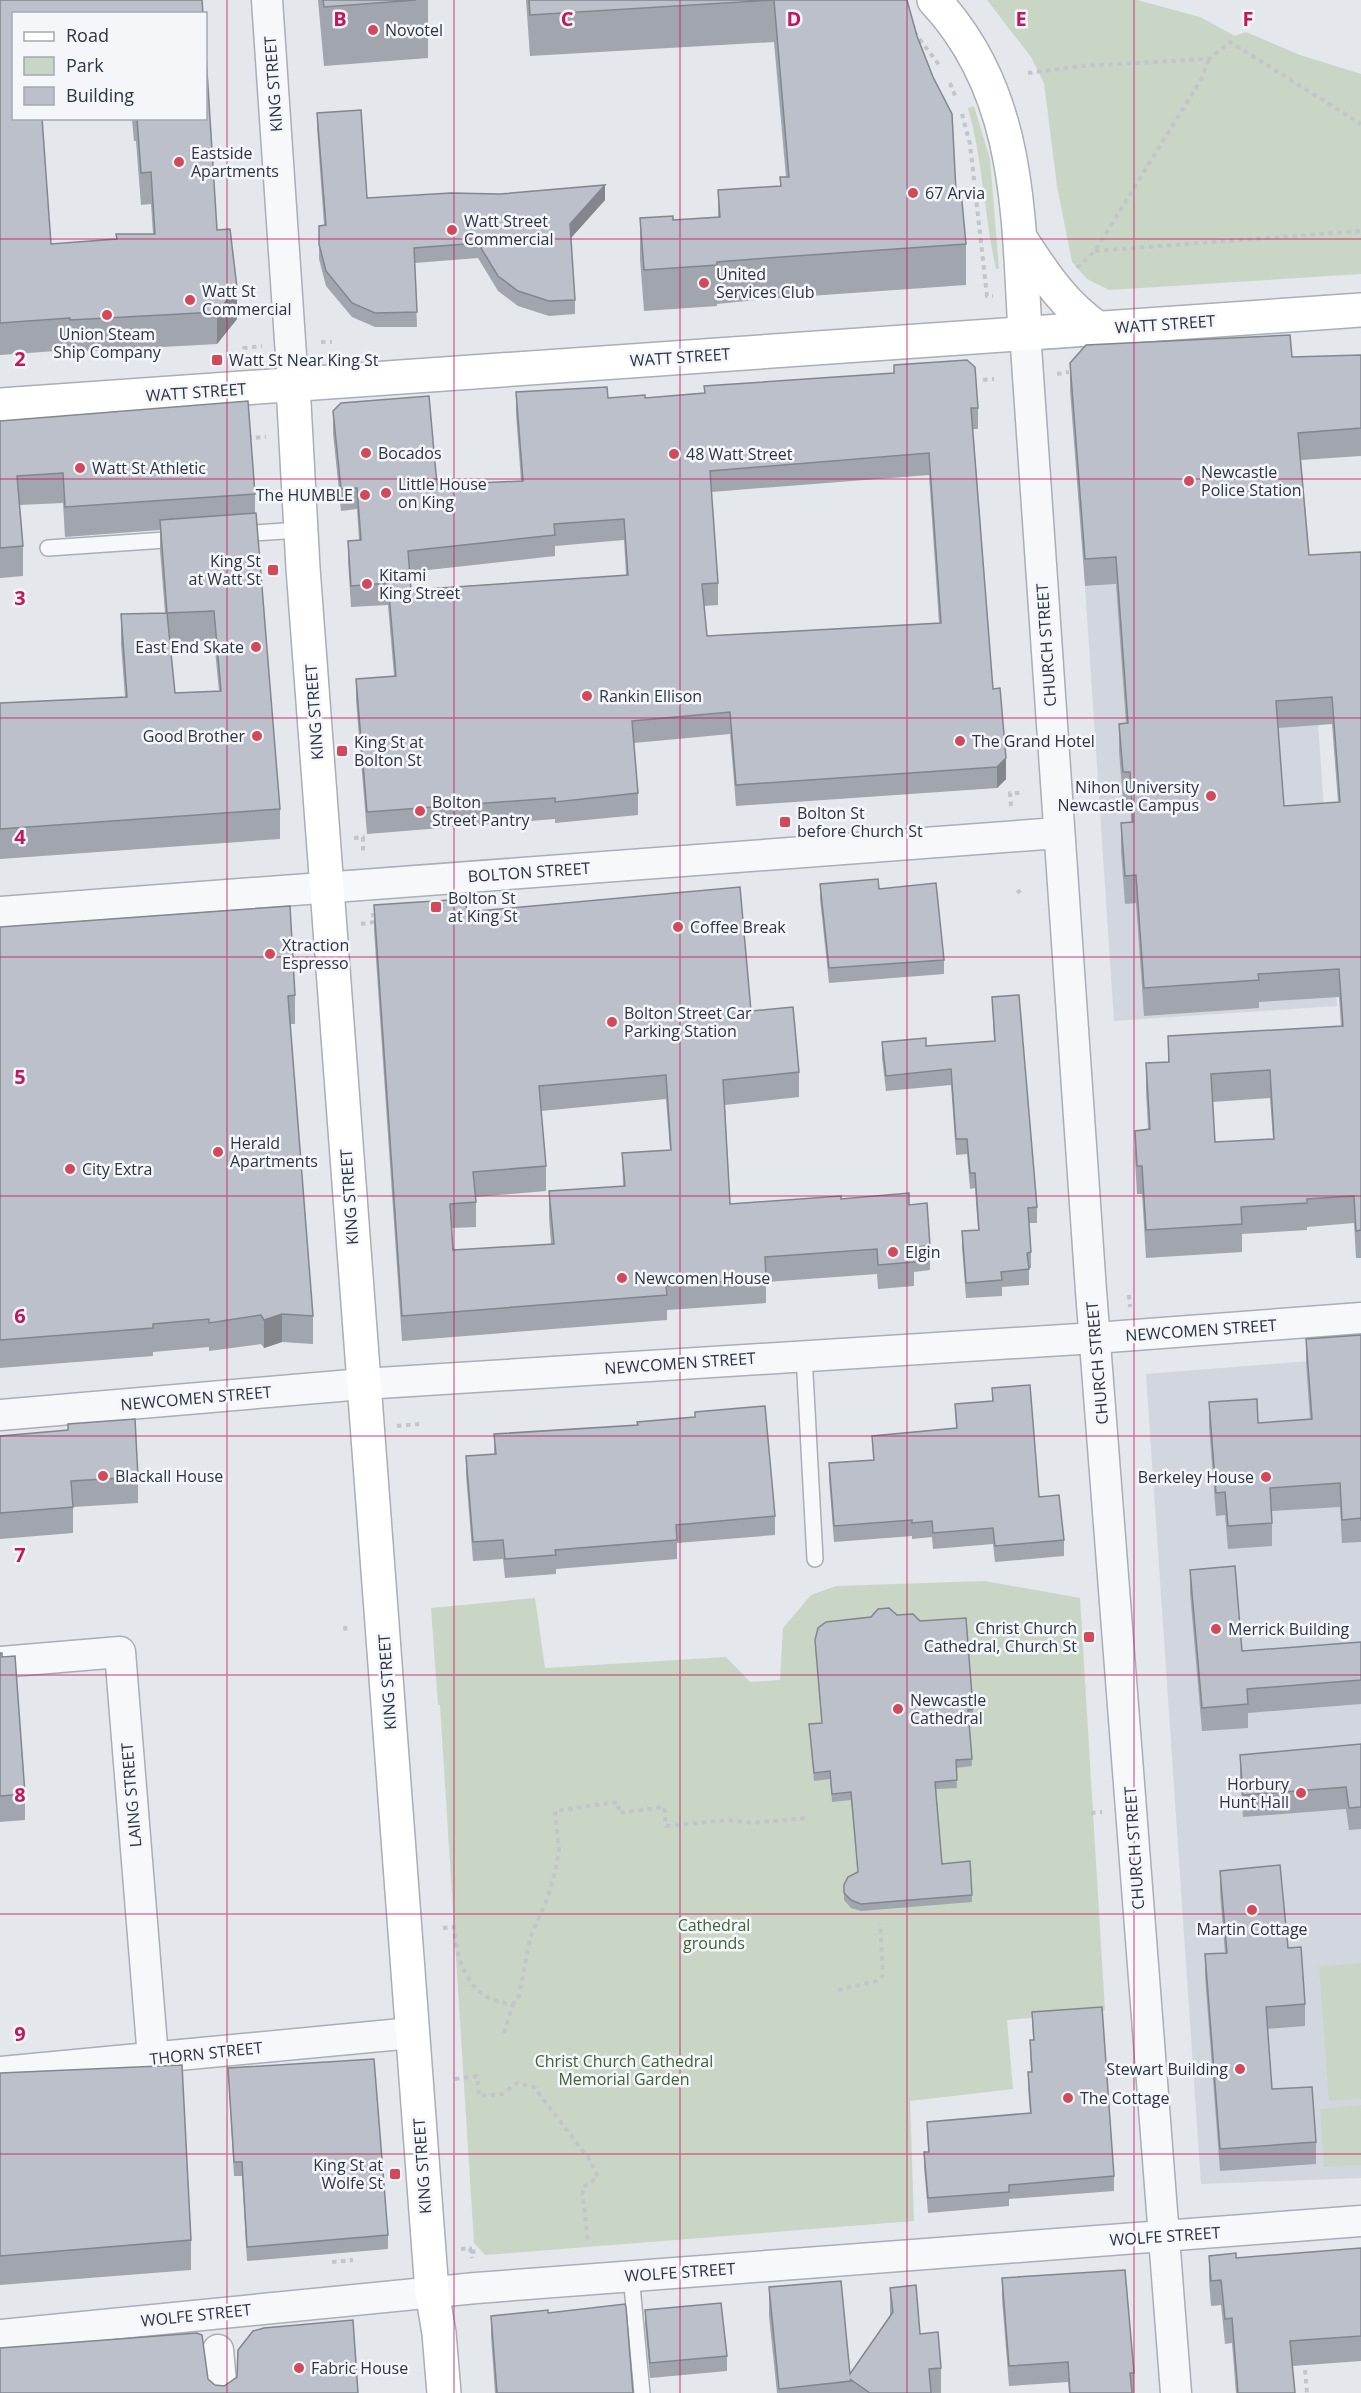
<svg xmlns="http://www.w3.org/2000/svg" width="1361" height="2393" font-family="'Open Sans',sans-serif">
<rect width="100%" height="100%" fill="#e4e7ec"/>
<path fill="#d2d6de" d="M1308,572L1337,1006L1114,1021L1085,586Z
M1361,1357V2178L1201,2184L1146,1374Z"/>
<path fill="#c9d6c5" d="M987,0H1137L1200,17L1235,36L1246,32L1300,55L1361,74V274L1109,290L1087,279L1072,262L1057,186L1044,83L1031,57Z
M974,106L990,159L999,269H996C984,216 983,161 968,108Z
M985,1581L1080,1598L1105,2011L1007,2020L1013,2089L910,2101L914,2221L485,2255L474,2243L440,1705H438L431,1608L535,1598L545,1668L726,1657L750,1682L780,1680L783,1628L811,1595L836,1586Z
M1361,1963V2099L1329,2101L1319,1967Z
M1361,2105V2165L1324,2167L1320,2109Z"/>
<g fill="none" stroke-linecap="round" stroke-linejoin="round">
<g stroke="#a9aeb7" stroke-width="18">
<path id="lane" d="M237,534L300,530
M48,548L180,539
M804,1355L815,1559
M631,2275L642,2393"/>
</g>
<g stroke="#a9aeb7" stroke-width="33">
<path id="street" d="M267,0L293,385
M1025,332L1091,1291L1176,2393
M0,912L1058,833
M0,1415L363,1384L1095,1338L1361,1318
M0,1662L120,1652L153,2058
M0,2072L412,2033
M0,2335L476,2288L1361,2221
M218,2350L222,2393"/>
</g>
<g stroke="#a9aeb7" stroke-width="36">
<path id="secondary" d="M934,0C1021,93 1018,213 1025,332
M1020,238C1043,273 1064,306 1099,329
M293,385L303,568L432,2292L439,2333L444,2393
M0,405L1361,310"/>
</g>
<path stroke="#c2c5cb" stroke-width="4" stroke-dasharray="4.5 4.5" stroke-linecap="butt" d="M914,32L940,66
M1028,73L1081,66L1209,59L1230,42L1361,124
M950,83L956,98
M962,114L970,144L987,296H993
M1095,251L1361,231
M1077,268L1095,251L1202,78L1209,59
M321,342H332
M244,358V348L262,346
M1057,374L1069,372
M983,380L994,379
M249,435L250,438L266,437
M1011,806L1010,793H1024
M354,838L363,837V853
M1017,893L1022,889
M361,924L374,922L373,913
M1129,1295L1130,1307
M397,1426L419,1424
M345,1626L346,1635
M1091,1813L1102,1812
M443,1928L454,1927C457,1964 469,2001 513,2004L519,1996L530,1938L548,1897L556,1868L559,1849L555,1811L618,1802L619,1813L664,1807L666,1826L727,1820L752,1823L805,1818
M838,1990L877,1981L883,1975L880,1924
M504,2033L513,2004
M455,2079L477,2076L479,2096L503,2094L517,2083L534,2087L589,2159L598,2177L582,2188L588,2243
M461,2249L470,2248L472,2258
M471,2252L480,2251
M332,2262L353,2260
M1305,2370L1307,2393"/>
<use href="#lane" stroke="#f7f8fa" stroke-width="15"/>
<use href="#street" stroke="#f7f8fa" stroke-width="30"/>
<use href="#secondary" stroke="#fff" stroke-width="33"/>
</g>
<path fill="#a1a5ae" fill-rule="evenodd" d="M0,0L14,14L51,244L116,239V234H153L151,204L141,205L136,141H134L132,120H127V118H206L217,230L237,319L217,344L70,352V350L0,355Z
M318,0H428V58L324,66Z
M526,0H907L956,191L966,244V285L767,299L717,304V306L644,311L640,259V218L673,220L718,218V190L780,186V177H786L774,42L530,56Z
M317,113L367,198L605,200L571,238L575,300V314L549,316L518,306L498,291L478,258L415,263L417,327H375L352,317L326,286L319,259V226L324,225L317,128Z
M1361,355V456L1301,460L1309,555L1361,552V1258H1356L1354,1223L1307,1227V1230L1242,1234V1252L1146,1258L1142,1194H1137L1135,1159V1131L1148,1129L1146,1091V1063L1168,1062V1036L1341,1026L1339,997L1259,1002V1008L1144,1016L1136,903L1125,904L1121,851V823L1131,822L1130,800H1123L1119,752V724H1126L1116,584L1085,586L1070,390V363ZM1332,724L1338,802L1284,806L1278,728ZM1270,1098L1273,1139L1215,1142L1212,1102Z
M894,365L978,408V429H973L993,689L1006,779L997,788L736,806L730,734L634,743L638,793V815L555,823V819L367,834L356,700V679L394,676L388,605L351,607L348,562V541L359,540L357,509L341,511L333,433V411L437,485L521,481L516,414V392L608,398H645L704,393V386L894,373ZM929,475L939,623L707,636L704,606L718,605V583L711,492ZM624,540L626,575L411,590L410,572L555,556V546Z
M0,421L255,494V514L280,809V839L0,859V703L125,697L121,644V614L165,613L160,550V530L65,537L63,503L19,505L23,546V576L0,578ZM214,640L219,691L175,693L170,643Z
M820,884L879,889L944,960V974L829,983L820,899Z
M374,905L467,912L751,1011L799,1072V1097L725,1105L730,1204L841,1199L909,1205L930,1246V1270L914,1272V1286L878,1289L877,1274L766,1282V1303L667,1310V1320L402,1341L374,930ZM666,1099L670,1150L622,1153L623,1186L549,1191V1216L551,1244L453,1250L452,1228L476,1227V1197L546,1191V1166L541,1111Z
M0,927L295,995V1024H290L313,1316V1344L282,1342L264,1348L261,1344L209,1351V1347L153,1352V1356L0,1368Z
M992,997L1037,1207V1223H1029L1031,1252V1268H1029V1285L1002,1287V1296L966,1298L962,1247V1231L978,1230L975,1188L970,1189L967,1154L956,1155L951,1085L886,1091L882,1058V1042L926,1046L994,1041Z
M1361,1335V1544V1542L1342,1543L1340,1507L1272,1511V1546L1228,1549L1225,1515L1216,1516L1209,1426V1402L1258,1423L1310,1419L1306,1362V1339Z
M992,1388L1039,1497L1064,1540V1556L995,1562L993,1544L933,1549L932,1537L912,1539V1536L834,1542L829,1479V1463L873,1460L872,1436L956,1428L955,1404L992,1401Z
M695,1412L775,1516V1535L677,1543V1559L556,1569V1574L505,1578L503,1559L473,1561L466,1475V1456L494,1454V1434L637,1425L695,1417Z
M0,1436L138,1477V1503L73,1507V1533L0,1539Z
M1190,1570L1242,1651L1361,1642V1704L1248,1713V1728L1202,1731L1190,1593Z
M815,1640L973,1709V1717H969L972,1766L956,1768L957,1788L936,1789L942,1864L972,1895V1902L861,1911L851,1908L844,1900V1885L858,1872L851,1800L832,1802L830,1779L814,1781L809,1724L822,1723Z
M0,1653L25,1794V1820L0,1822Z
M1361,1744V1829L1349,1830L1346,1809L1243,1817L1240,1776V1755Z
M1220,1871L1288,1948L1305,2004V2026L1267,2029L1272,2089L1316,2142V2164L1220,2171L1205,1976V1954L1225,1953L1220,1893Z
M1032,2012L1114,2176V2191L1009,2199V2206L928,2213L924,2167V2152H928L927,2122L1030,2113L1028,2087V2072H1031L1030,2040H1033Z
M228,2068L388,2235V2249L247,2261L242,2176H234Z
M0,2073L191,2240V2270L0,2285Z
M1361,2248V2361L1292,2366L1295,2393H1236L1232,2343L1225,2344L1221,2305L1211,2306L1209,2280V2256L1236,2258Z
M1002,2278L1134,2373V2393H1069L1068,2382L1009,2386L1002,2299Z
M769,2287L850,2374L890,2316V2288L920,2334L941,2368V2393H777L769,2316Z
M645,2310L727,2356V2371L650,2378L645,2325Z
M548,2313L633,2393H495L491,2336V2316Z"/>
<path fill="#83868d" d="M605,185V200L570,239V224Z
M237,288V319L217,344V312Z
M1006,758V779L997,788V767Z
M282,1314V1342L264,1348V1320Z"/>
<path fill="#bbc0ca" stroke="#83868d" stroke-width="1.5" fill-rule="evenodd" d="M0,0H202L203,14H14V118H42L51,244L117,239L116,234H155L151,172L141,173L137,118H206V55L217,230L230,229L237,288L217,312L70,320V318L0,323Z
M323,0H416L324,7Z
M529,0H907L917,36L933,77L952,114L956,191H961L966,244L767,258L717,262V265L644,270L640,218L673,216V220L720,217L718,190L781,186L780,177H789L774,0L530,15Z
M361,110L367,198L451,193L500,194L605,185L570,224L575,300L549,301L518,291L498,276L478,243L414,248L417,312L375,313L352,303L326,271L319,244V226L326,225L317,113Z
M1290,335L1292,357L1361,355V428L1298,433L1309,555L1361,552V1230L1356,1231L1354,1196L1307,1199V1203L1241,1207L1242,1224L1146,1230L1142,1166H1137L1135,1131L1150,1129L1146,1063L1169,1062L1168,1036L1343,1026L1339,969L1258,974L1259,980L1144,988L1136,875L1125,876L1121,823L1133,822L1130,772H1123L1119,724L1128,723L1116,557L1085,559L1070,363L1086,345ZM1332,697L1340,802L1284,806L1276,701ZM1270,1070L1274,1139L1215,1142L1211,1074Z
M967,360L975,367L978,408H971L993,689L1000,688L1006,758L997,767L736,785L730,712L632,721L638,793L555,802V798L367,812L356,679L396,676L388,583L351,586L348,541L361,540L357,488L341,489L333,411L341,403L429,396L437,485L523,481L516,392L607,387L608,398L645,395V398L705,393L704,386L894,373V365ZM929,453L941,623L707,636L702,584L718,583L710,471ZM624,519L628,575L411,590L408,551L555,535L554,524Z
M248,401L255,494L65,507L63,473L17,476L23,546L0,548V421Z
M256,513L280,809L0,829V703L127,697L121,614L167,613L160,520ZM214,611L221,691L175,693L167,613Z
M878,879L879,889L936,883L944,960L829,968L820,884Z
M740,887L751,1011L793,1007L799,1072L723,1080L730,1204L841,1196V1199L909,1193V1205L927,1203L930,1246L913,1247L914,1262L878,1265L877,1249L765,1257L766,1278L666,1286L667,1295L402,1316L374,905L465,899L467,912ZM666,1075L671,1150L622,1153L625,1186L549,1191L554,1244L453,1250L450,1204L476,1202L473,1172L546,1166L539,1086Z
M290,906L295,995L288,996L313,1316L282,1314L264,1320L261,1315L209,1323V1319L153,1324V1328L0,1340V927Z
M1019,995L1037,1207L1028,1208L1031,1252L1027,1253L1029,1269L1001,1272L1002,1280L966,1283L962,1231L979,1230L975,1173H970L967,1139H956L951,1069L886,1076L882,1042L926,1038V1046L995,1041L992,997Z
M1361,1335V1521V1518L1342,1520L1340,1483L1270,1488L1272,1523L1228,1526L1225,1492L1216,1493L1209,1402L1257,1399L1258,1423L1312,1419L1306,1339Z
M1030,1385L1039,1497L1059,1495L1064,1540L995,1546L993,1528L933,1533L932,1521L912,1523V1520L834,1526L829,1463L874,1460L872,1436L957,1428L955,1404L993,1401L992,1388Z
M765,1406L775,1516L676,1525L677,1540L555,1550L556,1555L505,1559L503,1540L473,1542L466,1456L496,1454L494,1434L638,1425L637,1422L695,1417V1412Z
M135,1419L138,1477L71,1481L73,1507L0,1513V1436L68,1430V1424Z
M1235,1566L1242,1651L1361,1642V1680L1247,1689L1248,1704L1202,1708L1190,1570Z
M889,1608L897,1615L913,1614L920,1621L966,1618L973,1709L968,1710L972,1759L956,1760L957,1780L935,1782L942,1864L970,1861L972,1895L861,1904L851,1900L844,1893V1885L848,1877L858,1872L851,1792L832,1794L830,1771L814,1773L809,1724L822,1723L815,1640L818,1628L826,1622L871,1617L878,1609Z
M0,1653H2V1657L15,1656L25,1794L0,1796Z
M1361,1744V1807L1349,1808L1346,1787L1243,1795L1240,1755Z
M1280,1865L1288,1948L1301,1947L1305,2004L1266,2007L1272,2089L1312,2087L1316,2142L1220,2149L1205,1954L1227,1953L1220,1871Z
M1102,2007L1114,2176L1009,2185V2192L928,2198L924,2152H929L927,2122L1031,2113L1028,2072H1032L1030,2040H1034L1032,2012Z
M374,2059L388,2235L247,2247L242,2162H234L228,2068Z
M182,2065L191,2240L0,2256V2073Z
M1361,2248V2336L1290,2341L1295,2393H1238L1232,2318L1225,2319L1221,2280L1211,2281L1209,2256L1236,2253V2258Z
M1125,2270L1134,2373H1130L1132,2393H1070L1068,2362L1009,2366L1002,2278Z
M841,2281L850,2374L893,2312L890,2288L916,2285L920,2334L938,2332L941,2368L929,2369L931,2393H870L850,2379L851,2381L779,2389L769,2287Z
M721,2303L727,2356L650,2363L645,2310Z
M625,2304L626,2307L633,2393H497L491,2316L548,2310V2313Z
M353,2320L358,2393H0V2348L197,2333L202,2335L208,2379L215,2385L224,2386L237,2377L238,2350L253,2331L264,2328Z"/>
<path fill="none" stroke="#c2185b" stroke-width="1.5" stroke-opacity="0.55" d="M227,0V2393M454,0V2393M680,0V2393M907,0V2393M1134,0V2393M0,239H1361M0,479H1361M0,718H1361M0,957H1361M0,1196H1361M0,1436H1361M0,1675H1361M0,1914H1361M0,2154H1361"/>
<g fill="#d1495b" stroke="#f4f6f9" stroke-width="2">
<circle cx="373" cy="30" r="6"/>
<circle cx="179" cy="162" r="6"/>
<circle cx="913" cy="193" r="6"/>
<circle cx="452" cy="230" r="6"/>
<circle cx="704" cy="283" r="6"/>
<circle cx="190" cy="300" r="6"/>
<circle cx="107" cy="315" r="6"/>
<rect x="211" y="354" width="12" height="12" rx="3"/>
<circle cx="366" cy="453" r="6"/>
<circle cx="674" cy="454" r="6"/>
<circle cx="80" cy="468" r="6"/>
<circle cx="1189" cy="481" r="6"/>
<circle cx="386" cy="493" r="6"/>
<circle cx="365" cy="495" r="6"/>
<rect x="267" y="564" width="12" height="12" rx="3"/>
<circle cx="367" cy="584" r="6"/>
<circle cx="256" cy="647" r="6"/>
<circle cx="587" cy="696" r="6"/>
<circle cx="257" cy="736" r="6"/>
<circle cx="960" cy="741" r="6"/>
<rect x="336" y="745" width="12" height="12" rx="3"/>
<circle cx="1211" cy="796" r="6"/>
<circle cx="420" cy="811" r="6"/>
<rect x="779" y="816" width="12" height="12" rx="3"/>
<rect x="430" y="901" width="12" height="12" rx="3"/>
<circle cx="678" cy="927" r="6"/>
<circle cx="270" cy="954" r="6"/>
<circle cx="612" cy="1022" r="6"/>
<circle cx="218" cy="1152" r="6"/>
<circle cx="70" cy="1169" r="6"/>
<circle cx="893" cy="1252" r="6"/>
<circle cx="622" cy="1278" r="6"/>
<circle cx="103" cy="1476" r="6"/>
<circle cx="1266" cy="1477" r="6"/>
<circle cx="1216" cy="1629" r="6"/>
<rect x="1083" y="1631" width="12" height="12" rx="3"/>
<circle cx="898" cy="1709" r="6"/>
<circle cx="1301" cy="1793" r="6"/>
<circle cx="1252" cy="1910" r="6"/>
<circle cx="1240" cy="2069" r="6"/>
<circle cx="1068" cy="2098" r="6"/>
<rect x="389" y="2168" width="12" height="12" rx="3"/>
<circle cx="299" cy="2368" r="6"/>
</g>
<g text-anchor="middle" stroke-width="5" stroke-linejoin="round" paint-order="stroke">
<g font-size="16" fill="#2b3445" stroke="#f4f6f9" text-anchor="start">
<text x="385" y="36">Novotel</text>
<text x="191" y="159">Eastside<tspan x="191" dy="18">Apartments</tspan></text>
<text x="925" y="199">67 Arvia</text>
<text x="464" y="227">Watt Street<tspan x="464" dy="18">Commercial</tspan></text>
<text x="716" y="280">United<tspan x="716" dy="18">Services Club</tspan></text>
<text x="202" y="297">Watt St<tspan x="202" dy="18">Commercial</tspan></text>
<text x="107" y="340" text-anchor="middle">Union Steam<tspan x="107" dy="18">Ship Company</tspan></text>
<text x="229" y="366">Watt St Near King St</text>
<text x="378" y="459">Bocados</text>
<text x="686" y="460">48 Watt Street</text>
<text x="92" y="474">Watt St Athletic</text>
<text x="1201" y="478">Newcastle<tspan x="1201" dy="18">Police Station</tspan></text>
<text x="398" y="490">Little House<tspan x="398" dy="18">on King</tspan></text>
<text x="353" y="501" text-anchor="end">The HUMBLE</text>
<text x="261" y="567" text-anchor="end">King St<tspan x="261" dy="18">at Watt St</tspan></text>
<text x="379" y="581">Kitami<tspan x="379" dy="18">King Street</tspan></text>
<text x="244" y="653" text-anchor="end">East End Skate</text>
<text x="599" y="702">Rankin Ellison</text>
<text x="245" y="742" text-anchor="end">Good Brother</text>
<text x="972" y="747">The Grand Hotel</text>
<text x="354" y="748">King St at<tspan x="354" dy="18">Bolton St</tspan></text>
<text x="1199" y="793" text-anchor="end">Nihon University<tspan x="1199" dy="18">Newcastle Campus</tspan></text>
<text x="432" y="808">Bolton<tspan x="432" dy="18">Street Pantry</tspan></text>
<text x="797" y="819">Bolton St<tspan x="797" dy="18">before Church St</tspan></text>
<text x="448" y="904">Bolton St<tspan x="448" dy="18">at King St</tspan></text>
<text x="690" y="933">Coffee Break</text>
<text x="282" y="951">Xtraction<tspan x="282" dy="18">Espresso</tspan></text>
<text x="624" y="1019">Bolton Street Car<tspan x="624" dy="18">Parking Station</tspan></text>
<text x="230" y="1149">Herald<tspan x="230" dy="18">Apartments</tspan></text>
<text x="82" y="1175">City Extra</text>
<text x="905" y="1258">Elgin</text>
<text x="634" y="1284">Newcomen House</text>
<text x="115" y="1482">Blackall House</text>
<text x="1254" y="1483" text-anchor="end">Berkeley House</text>
<text x="1077" y="1634" text-anchor="end">Christ Church<tspan x="1077" dy="18">Cathedral, Church St</tspan></text>
<text x="1228" y="1635">Merrick Building</text>
<text x="910" y="1706">Newcastle<tspan x="910" dy="18">Cathedral</tspan></text>
<text x="1289" y="1790" text-anchor="end">Horbury<tspan x="1289" dy="18">Hunt Hall</tspan></text>
<text x="1252" y="1935" text-anchor="middle">Martin Cottage</text>
<text x="1228" y="2075" text-anchor="end">Stewart Building</text>
<text x="1080" y="2104">The Cottage</text>
<text x="383" y="2171" text-anchor="end">King St at<tspan x="383" dy="18">Wolfe St</tspan></text>
<text x="311" y="2374">Fabric House</text>
</g>
<g font-size="16" fill="#2b3445" stroke="#f4f6f9">
<text transform="translate(273 84) rotate(-94)" y="6">KING STREET</text>
<text transform="translate(1165 324) rotate(-4)" y="6">WATT STREET</text>
<text transform="translate(680 357) rotate(-4)" y="6">WATT STREET</text>
<text transform="translate(196 392) rotate(-4)" y="6">WATT STREET</text>
<text transform="translate(1046 645) rotate(-94)" y="6">CHURCH STREET</text>
<text transform="translate(314 712) rotate(-94)" y="6">KING STREET</text>
<text transform="translate(529 872) rotate(-4)" y="6">BOLTON STREET</text>
<text transform="translate(349 1197) rotate(-94)" y="6">KING STREET</text>
<text transform="translate(1201 1330) rotate(-4)" y="6">NEWCOMEN STREET</text>
<text transform="translate(680 1363) rotate(-4)" y="6">NEWCOMEN STREET</text>
<text transform="translate(1097 1363) rotate(-95)" y="6">CHURCH STREET</text>
<text transform="translate(196 1398) rotate(-5)" y="6">NEWCOMEN STREET</text>
<text transform="translate(387 1682) rotate(-94)" y="6">KING STREET</text>
<text transform="translate(131 1795) rotate(-95)" y="6">LAING STREET</text>
<text transform="translate(1134 1848) rotate(-94)" y="6">CHURCH STREET</text>
<text transform="translate(206 2053) rotate(-6)" y="6">THORN STREET</text>
<text transform="translate(422 2166) rotate(-94)" y="6">KING STREET</text>
<text transform="translate(1165 2236) rotate(-4)" y="6">WOLFE STREET</text>
<text transform="translate(680 2272) rotate(-4)" y="6">WOLFE STREET</text>
<text transform="translate(196 2315) rotate(-6)" y="6">WOLFE STREET</text>
</g>
<g font-size="16" fill="#3f6138" stroke="#f4f6f9">
<text x="714" y="1931">Cathedral<tspan x="714" dy="18">grounds</tspan></text>
<text x="624" y="2067">Christ Church Cathedral<tspan x="624" dy="18">Memorial Garden</tspan></text>
</g>
</g>
<g font-size="20" text-anchor="middle" font-weight="bold" fill="#c2185b" stroke="#f4f6f9" stroke-width="5" stroke-linejoin="round" paint-order="stroke">
<text x="340" y="26">B</text>
<text x="567" y="26">C</text>
<text x="794" y="26">D</text>
<text x="1021" y="26">E</text>
<text x="1248" y="26">F</text>
<text x="20" y="366">2</text>
<text x="20" y="605">3</text>
<text x="20" y="844">4</text>
<text x="20" y="1084">5</text>
<text x="20" y="1323">6</text>
<text x="20" y="1562">7</text>
<text x="20" y="1802">8</text>
<text x="20" y="2041">9</text>
</g>
<rect x="12" y="12" width="195" height="108" fill="#f4f6f9" stroke="#a4a8b1" stroke-width="1.5"/>
<rect x="24" y="32" width="30" height="9" fill="#ffffff" stroke="#a4a8b1" stroke-width="1.5"/>
<text x="66" y="42" font-size="18" fill="#2b3445">Road</text>
<rect x="24" y="57" width="30" height="18" fill="#c9d6c5" stroke="#a4a8b1" stroke-width="1.5"/>
<text x="66" y="72" font-size="18" fill="#2b3445">Park</text>
<rect x="24" y="87" width="30" height="18" fill="#bbc0ca" stroke="#a4a8b1" stroke-width="1.5"/>
<text x="66" y="102" font-size="18" fill="#2b3445">Building</text>
</svg>
